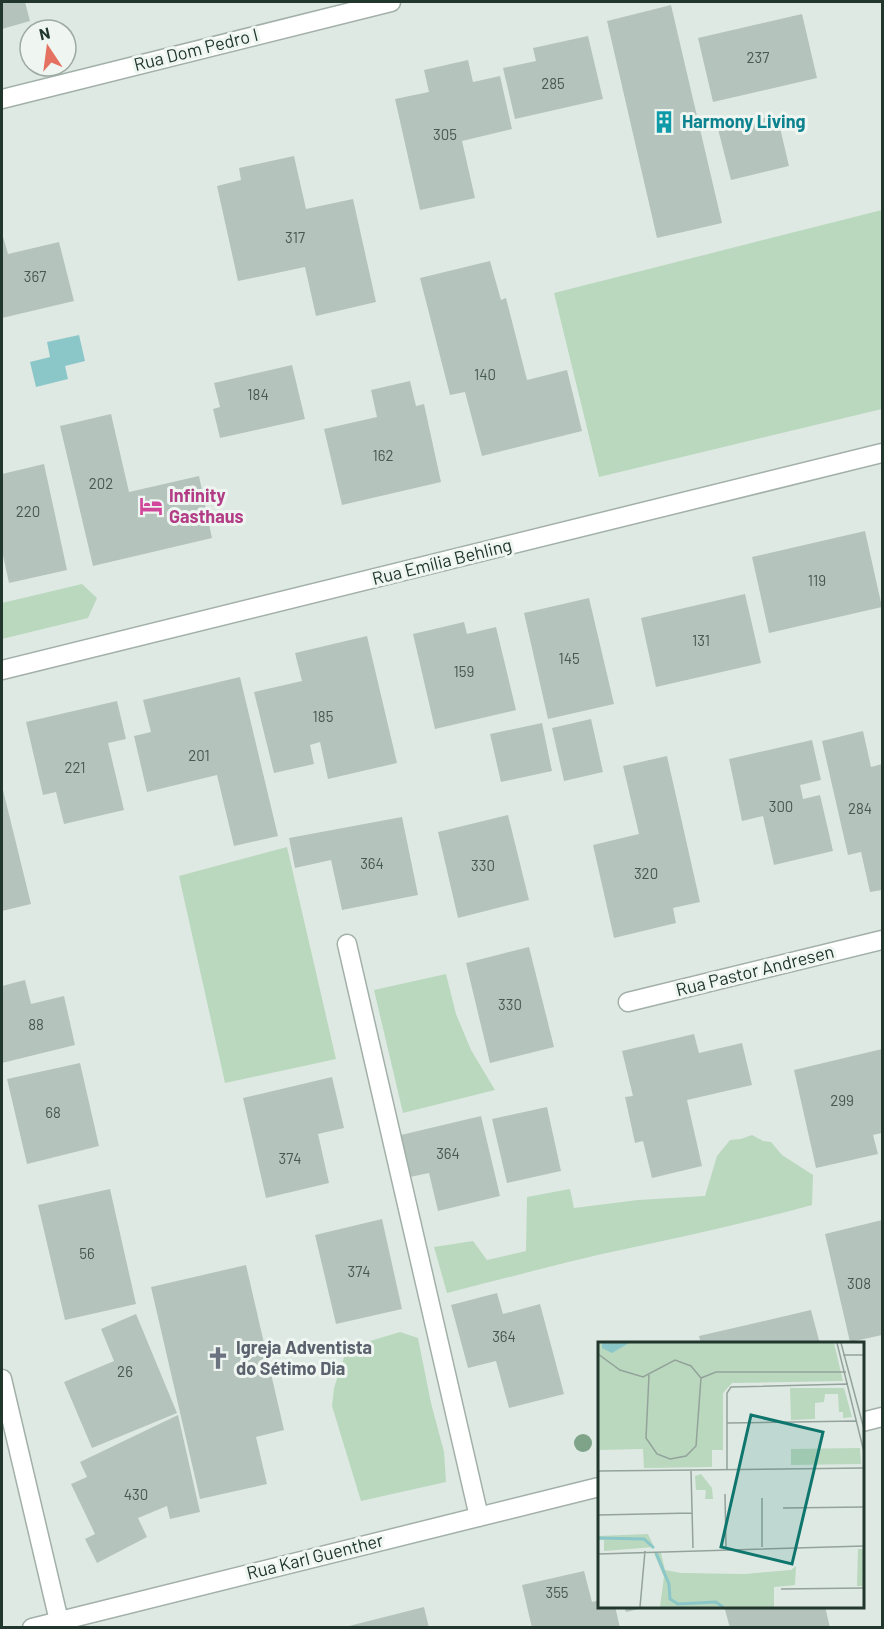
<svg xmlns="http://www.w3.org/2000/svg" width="884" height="1629" font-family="Barlow,sans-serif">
<rect width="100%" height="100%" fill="#dfe9e3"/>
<path fill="#b9d8be" d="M882,210V409L599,477L554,293Z
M82,584L97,598L88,618L2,639V603Z
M287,847L336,1059L225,1083L179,876Z
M446,974L456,1014L471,1050L495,1090L403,1113L374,990Z
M752,1135L763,1141L771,1142L782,1155L813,1175L812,1205C742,1224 673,1239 602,1254C550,1266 499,1280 447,1293L434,1247L473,1241L487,1260L526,1251L527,1197L570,1189L574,1208L638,1200L705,1196L717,1156L730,1140L741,1139Z
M400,1332L418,1338L431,1403L444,1452L446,1482L361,1501L332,1406L334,1388L347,1348Z"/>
<path fill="#8bc7c9" d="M79,335L85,361L65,366L68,379L36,387L30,362L50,357L47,342Z"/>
<path fill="#b4c3bc" d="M2,2H25L30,21L2,29Z
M671,5L722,223L657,238L607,21Z
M802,14L817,78L713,102L698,38Z
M588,36L603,99L515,119L503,68L536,61L533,48Z
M468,60L473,82L500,76L512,129L462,141L475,198L420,210L395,99L429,92L424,70Z
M777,115L789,166L731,180L718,129Z
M294,156L306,209L353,199L376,302L316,316L305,267L238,281L217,186L241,180L239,168Z
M2,233L8,254L59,242L74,301L2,318Z
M490,261L501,300L506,298L527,380L567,370L582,431L482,456L465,392L450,395L420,278Z
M292,365L305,419L220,438L213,409L220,407L214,383Z
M410,381L416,406L424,404L441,482L342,505L324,429L377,417L371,390Z
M111,414L129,492L199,476L212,538L93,566L60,426Z
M44,464L67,570L9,583L2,551V474Z
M865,531L882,607L769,633L752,557Z
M745,594L761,663L656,687L641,618Z
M589,598L614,704L548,719L524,613Z
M464,622L467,634L496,627L516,710L435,729L413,634Z
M367,636L397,763L328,779L320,742L310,745L314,764L274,773L254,692L302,681L295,653Z
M240,677L278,836L234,846L217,775L147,792L134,736L151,732L143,700Z
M117,701L126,739L108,743L124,810L64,824L56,792L43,795L26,722Z
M591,719L603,772L564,781L552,728Z
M542,723L552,771L501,782L490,734Z
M863,731L871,767L882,764V890L870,892L861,852L848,855L822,741Z
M812,740L821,780L800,785L803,799L820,795L833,851L774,865L763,816L742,821L729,759Z
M667,756L700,902L673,908L676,923L614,938L593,845L639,834L623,766Z
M2,786L31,904L2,911Z
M508,815L529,900L458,918L438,832Z
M402,817L418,895L342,910L331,860L295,868L289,838Z
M529,947L554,1047L490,1063L466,963Z
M25,980L31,1004L64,996L75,1045L2,1063V986Z
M694,1034L699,1053L742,1043L752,1085L687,1100L702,1166L652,1178L643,1141L635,1143L625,1097L633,1096L622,1051Z
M882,1049V1133L873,1135L878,1154L816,1168L794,1070Z
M80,1063L99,1146L27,1164L7,1079Z
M332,1077L344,1128L318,1134L329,1183L266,1198L243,1098Z
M547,1107L561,1171L507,1183L492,1119Z
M481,1116L500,1196L438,1211L429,1173L410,1177L401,1135Z
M110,1189L136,1304L65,1320L38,1205Z
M382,1219L402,1309L336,1324L315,1235Z
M882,1220V1335L850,1342L825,1234Z
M246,1265L284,1430L256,1437L267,1484L200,1499L151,1287Z
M497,1293L503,1314L540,1304L564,1394L509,1408L496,1361L468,1368L451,1305Z
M811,1310L820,1344H701L699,1336Z
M136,1314L177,1413L92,1448L64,1382L114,1361L101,1329Z
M178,1415L200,1512L170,1519L167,1506L138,1518L147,1537L97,1563L85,1539L95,1534L71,1484L87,1477L80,1462Z
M584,1571L592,1602L599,1600V1606H615L620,1628H532L522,1585Z
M624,1606H647V1607L626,1612Z
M724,1606H825L830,1628H730Z
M424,1607L429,1628H345V1627Z"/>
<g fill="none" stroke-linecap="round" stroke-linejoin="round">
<g stroke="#a2b0a9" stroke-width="21">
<path id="minor" d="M2,99L391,2
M2,670L882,453
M347,944L479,1517
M628,1002L882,940
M2,1379L59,1621
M862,1422L882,1417
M32,1628L599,1487"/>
</g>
<use href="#minor" stroke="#fff" stroke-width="18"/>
</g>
<circle fill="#7fa389" cx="583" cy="1443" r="9"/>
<defs>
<g id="building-bare" transform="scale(1.8)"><path d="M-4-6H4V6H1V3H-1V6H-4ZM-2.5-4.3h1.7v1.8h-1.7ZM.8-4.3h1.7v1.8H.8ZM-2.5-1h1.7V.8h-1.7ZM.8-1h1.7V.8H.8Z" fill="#0f9aa8" stroke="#eff6f1" stroke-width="2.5" paint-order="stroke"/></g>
<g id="hotel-bare" transform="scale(1.8)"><path d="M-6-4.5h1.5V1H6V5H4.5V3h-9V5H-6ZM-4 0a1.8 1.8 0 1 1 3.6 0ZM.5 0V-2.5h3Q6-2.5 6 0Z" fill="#d1479c" stroke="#eff6f1" stroke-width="2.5" paint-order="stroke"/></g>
<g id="church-bare" transform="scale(1.8)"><path d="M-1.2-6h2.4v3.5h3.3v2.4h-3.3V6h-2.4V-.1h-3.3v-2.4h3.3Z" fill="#6b7280" stroke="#eff6f1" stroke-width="2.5" paint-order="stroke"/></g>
</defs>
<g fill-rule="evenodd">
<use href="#building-bare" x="664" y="122"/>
<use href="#hotel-bare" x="151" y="506"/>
<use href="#church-bare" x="218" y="1358"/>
</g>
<g text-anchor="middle" stroke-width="6" stroke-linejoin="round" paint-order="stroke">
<g font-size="15" fill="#465a52">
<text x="758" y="63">237</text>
<text x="553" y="89">285</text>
<text x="445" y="140">305</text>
<text x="295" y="243">317</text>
<text x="35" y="282">367</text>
<text x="485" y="380">140</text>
<text x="258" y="400">184</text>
<text x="383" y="461">162</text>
<text x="101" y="489">202</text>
<text x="28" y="517">220</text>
<text x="817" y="586">119</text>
<text x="701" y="646">131</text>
<text x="569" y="664">145</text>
<text x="464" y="677">159</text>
<text x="323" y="722">185</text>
<text x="199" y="761">201</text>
<text x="75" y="773">221</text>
<text x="781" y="812">300</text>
<text x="860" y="814">284</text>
<text x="372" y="869">364</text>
<text x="483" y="871">330</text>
<text x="646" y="879">320</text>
<text x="510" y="1010">330</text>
<text x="36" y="1030">88</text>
<text x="842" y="1106">299</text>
<text x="53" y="1118">68</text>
<text x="448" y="1159">364</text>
<text x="290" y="1164">374</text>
<text x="87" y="1259">56</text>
<text x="359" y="1277">374</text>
<text x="859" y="1289">308</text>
<text x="504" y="1342">364</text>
<text x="125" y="1377">26</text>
<text x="136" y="1500">430</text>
<text x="557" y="1598">355</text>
</g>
<g font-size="18" fill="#21372e" stroke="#eff6f1">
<text transform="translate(196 50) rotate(-14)" y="6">Rua Dom Pedro I</text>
<text transform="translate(442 562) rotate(-14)" y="6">Rua Emília Behling</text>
<text transform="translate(755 971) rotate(-14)" y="6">Rua Pastor Andresen</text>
<text transform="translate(315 1557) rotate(-14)" y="6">Rua Karl Guenther</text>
</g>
<g font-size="18" font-weight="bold" fill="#0d838f" stroke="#eff6f1" text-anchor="start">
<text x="682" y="128">Harmony Living</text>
</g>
<g font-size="18" font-weight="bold" fill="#b23c85" stroke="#eff6f1" text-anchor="start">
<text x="169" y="502">Infinity<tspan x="169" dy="21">Gasthaus</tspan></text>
</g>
<g font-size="18" font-weight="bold" fill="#5b616d" stroke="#eff6f1" text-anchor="start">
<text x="236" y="1354">Igreja Adventista<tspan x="236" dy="21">do Sétimo Dia</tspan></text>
</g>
</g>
<g transform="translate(598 1342)">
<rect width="266" height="266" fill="#dfe9e3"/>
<path d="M0,1H236L245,39L134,41L125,51V108H114V125L46,126L45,107L0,108ZM192,46H246L254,75L245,76V70H241L240,52H227L226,60L217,61V77L193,78ZM262,106L263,122L193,123V107ZM103,132L114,146L115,157H107L108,148H98L97,134ZM50,192L56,205L6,209V198H0V194ZM260,207H265V244H259ZM56,211H63L67,228L83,231L147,232L193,228L198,224L197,243L176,245V265H62L66,235Z" fill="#b9d8be"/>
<path d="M4,1H31L14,11L4,6Z" fill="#8bc7c9"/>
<path fill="none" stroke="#8bc7c9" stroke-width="3" d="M0,196L46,197L56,206M58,211L71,242L72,257L80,262L118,260L125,265"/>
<path fill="none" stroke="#93a29b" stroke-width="1.5" d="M239,1L266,110M243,1L266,87M0,12L22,28L45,35L77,18L93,24L103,36L118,30H248M245,13H266M51,33L48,96L59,112L72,117L88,114L98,104L103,36M129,81L259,79M93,128L95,206M129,128V51L133,45L250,42M0,129L266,126M127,152L128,206M164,156V205M185,166L266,165M0,173L94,171M0,212L266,204M183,247L266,246M42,265L47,209"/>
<path fill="#0f766e" fill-opacity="0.15" stroke="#0f766e" stroke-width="3" d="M153,73L225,90L194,222L123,205Z"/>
<rect width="266" height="266" fill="none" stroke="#21372e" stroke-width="3"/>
</g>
<rect width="884" height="1629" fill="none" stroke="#21372e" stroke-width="6"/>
<g transform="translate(48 48) rotate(347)"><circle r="28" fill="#eff6f1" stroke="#9daaa3" stroke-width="1.5"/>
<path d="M0-4.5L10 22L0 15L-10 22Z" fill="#e47161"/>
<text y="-9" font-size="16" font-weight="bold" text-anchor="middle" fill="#21372e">N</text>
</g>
</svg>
